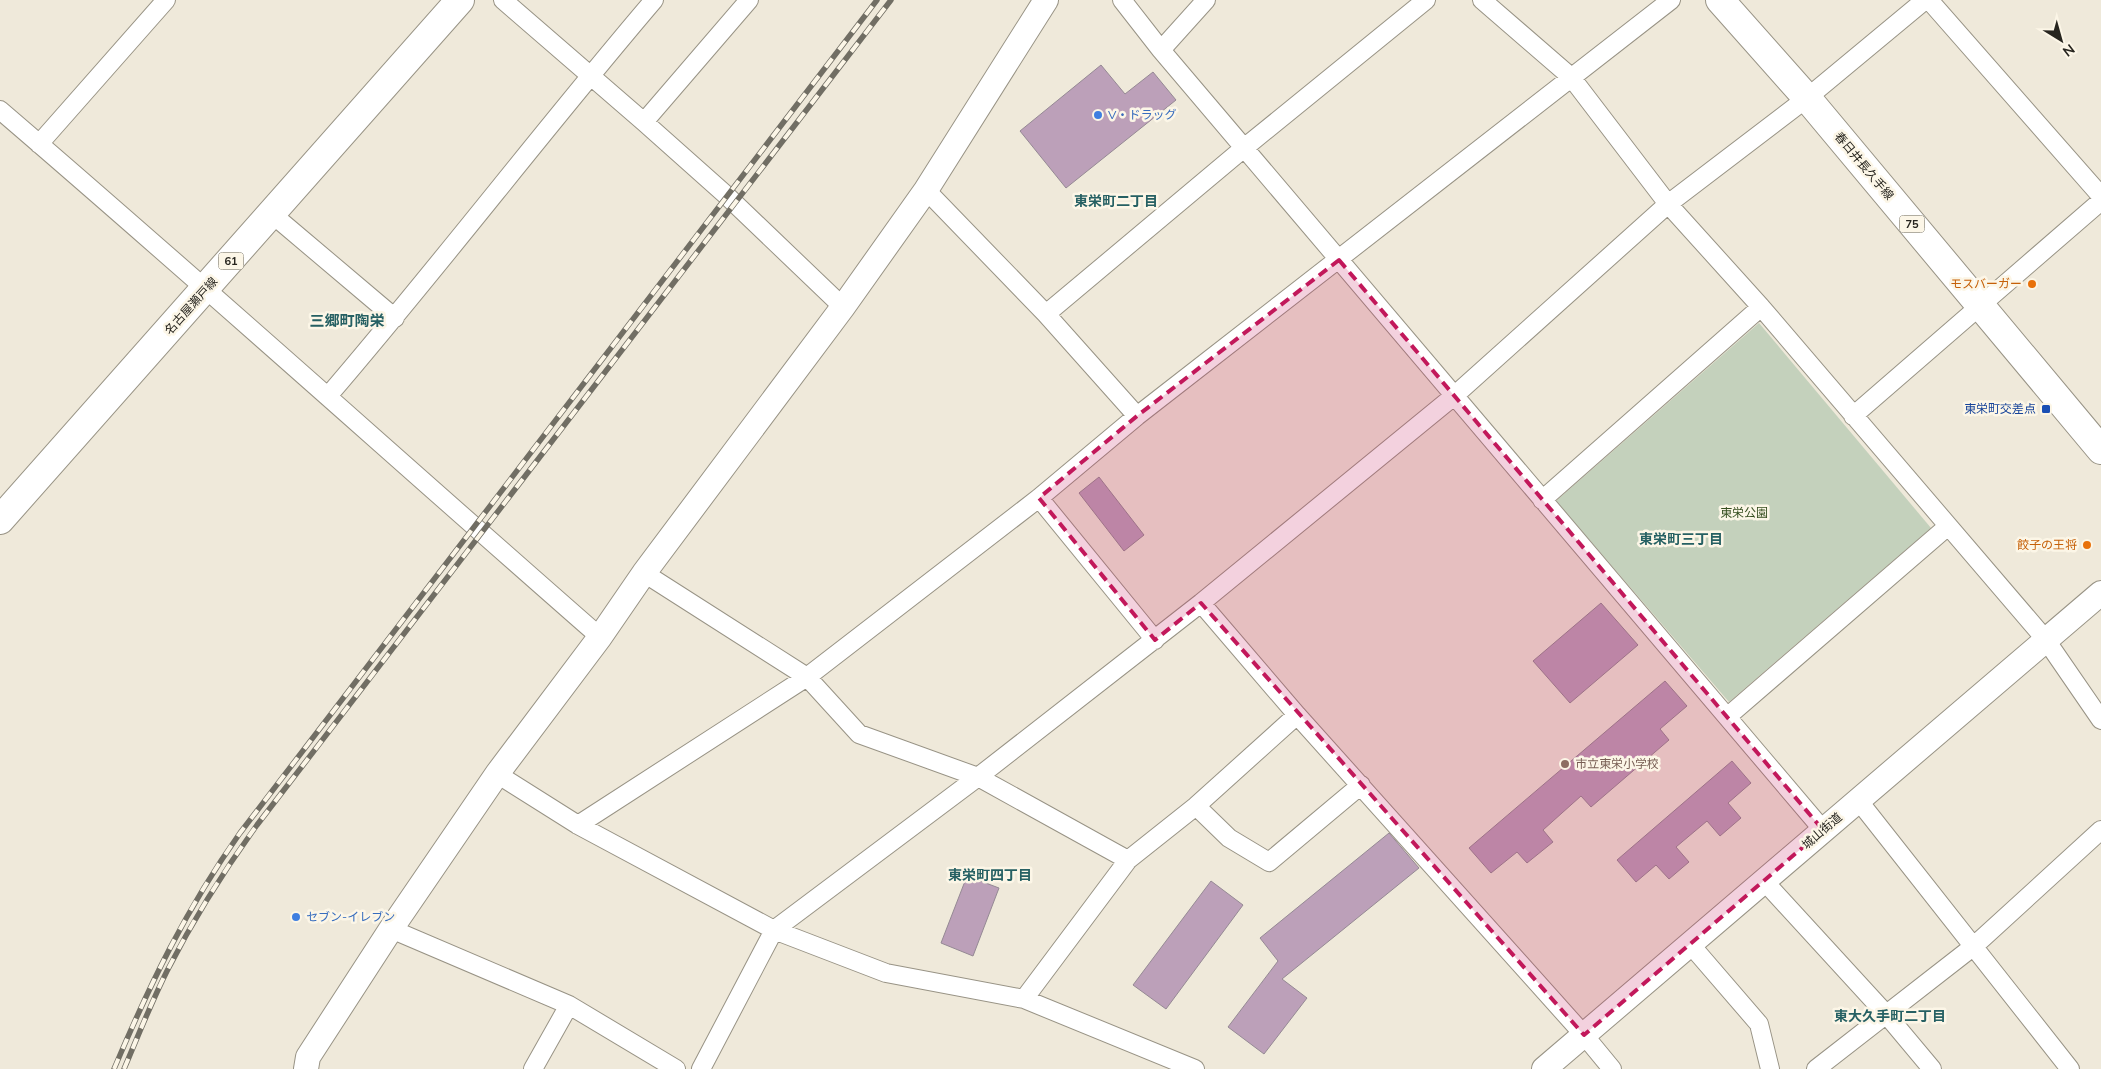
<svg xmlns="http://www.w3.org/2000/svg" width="2101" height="1069" font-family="Mulish,'Noto Sans JP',sans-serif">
<rect width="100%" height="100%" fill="#efe9da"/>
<path fill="#c4d1bc" d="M1759,323L1931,528L1729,702L1556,501Z"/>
<path fill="#bca0b9" stroke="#958994" d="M1101,65L1125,94L1153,72L1176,100L1066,188L1020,131Z
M1099,477L1144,535L1124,551L1079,493Z
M1601,603L1638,645L1570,703L1533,661Z
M1665,681L1687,706L1660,729L1669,740L1591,807L1581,796L1543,830L1553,842L1527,863L1517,852L1491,873L1469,848Z
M1732,761L1751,783L1728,803L1741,818L1720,836L1707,821L1676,847L1689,862L1669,879L1656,865L1636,882L1617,860Z
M1389,833L1419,868L1282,979L1307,998L1264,1054L1228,1027L1278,961L1260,938Z
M967,876L999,888L973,956L941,943Z
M1211,881L1243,905L1166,1009L1133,985Z"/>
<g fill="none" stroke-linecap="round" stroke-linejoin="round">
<g stroke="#989385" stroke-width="20">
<path id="street" d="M503,0L644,122L726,195L843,307
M1122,0L1161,50L1823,830
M1482,0L1571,77L1668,204L1761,307L2046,640L2101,720
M1929,0L2101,196
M1161,50L1206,0
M0,110C202,283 400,462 600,637
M644,122L749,0
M39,144L166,0
M926,190L1046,314L1137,416
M272,214L395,318
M1046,314L1244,148L1426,0
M328,396C439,267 543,130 654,0
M1853,416L2101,201
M1039,498L1155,640
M1542,500L1761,307
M644,573L807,677L859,734L978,777L1128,860
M1201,603L1297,715L1584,1035L1612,1069
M1727,717L1947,527
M497,774L578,825L774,930L886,973L1024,999L1195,1069
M1858,800L2070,1069
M1196,806L1229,838L1269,862L1361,785
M578,825L807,677L1039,498L1137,416L1671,0
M1764,881L1886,1014L1932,1069
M391,929L569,1005L676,1069
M1690,944L1759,1024L1770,1069
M1024,999L1128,860L1196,806L1297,715
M533,1069L569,1005
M701,1069L774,930L978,777L1201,603L1454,396L1668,204L1807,98L1925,0
M1816,1069L1974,946L2101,830"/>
</g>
<g stroke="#989385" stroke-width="26">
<path id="secondary" d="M306,1069L308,1057L391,929L497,774L600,637L644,573L843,307L926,190L1046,0
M1544,1069L2101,593"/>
</g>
<g stroke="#989385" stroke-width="30">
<path id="primary" d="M1720,0L1807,98L2101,450
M0,520L460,0"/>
</g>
<use href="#street" stroke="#fff" stroke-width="18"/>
<use href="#secondary" stroke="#fff" stroke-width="24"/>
<use href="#primary" stroke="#fff" stroke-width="28"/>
<g stroke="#716e64" stroke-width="5.5">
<path id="rail" d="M114,1069C150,984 186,909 240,833L877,0
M124,1069C138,1036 151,1003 167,971C193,920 223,872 257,825L891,0"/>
</g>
<use href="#rail" stroke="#fcf6e7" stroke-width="4" stroke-dasharray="11" stroke-linecap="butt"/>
</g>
<path fill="#c2185b" fill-opacity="0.2" stroke="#c2185b" stroke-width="4" stroke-dasharray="10 6" stroke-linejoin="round" d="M1339,260L1823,830L1584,1035L1201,603L1155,640L1039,498L1137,416Z"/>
<g fill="#3f7fe0" stroke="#fcf6e7" stroke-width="2">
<circle cx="1098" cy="115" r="5"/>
<circle cx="296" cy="917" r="5"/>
</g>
<g fill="#e8710a" stroke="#fcf6e7" stroke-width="2">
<circle cx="2032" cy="284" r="5"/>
<circle cx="2087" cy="545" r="5"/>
</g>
<rect fill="#1a4fb4" stroke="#fcf6e7" stroke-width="2" x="2041" y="404" width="10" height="10" rx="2.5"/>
<circle fill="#8d6e63" stroke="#fcf6e7" stroke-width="2" cx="1565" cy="764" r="5"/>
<g text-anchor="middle" stroke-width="5" stroke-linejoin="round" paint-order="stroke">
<g fill="#fcf6e7" stroke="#67645b" stroke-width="1">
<rect x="1899.5" y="215.5" width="25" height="17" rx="4"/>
<rect x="218.5" y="252.5" width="25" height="17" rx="4"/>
</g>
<g font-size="11" font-weight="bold" fill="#27251f">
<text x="1912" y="228">75</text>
<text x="231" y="265">61</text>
</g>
<g font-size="12" fill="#366cbe" stroke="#fcf6e7" text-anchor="start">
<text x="1108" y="119">V・ドラッグ</text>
<text x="306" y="921">セブン-イレブン</text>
</g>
<g font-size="12" fill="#27251f" stroke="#fcf6e7">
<text transform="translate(1864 166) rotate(50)" y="4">春日井長久手線</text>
<text transform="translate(191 306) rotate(-48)" y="4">名古屋瀬戸線</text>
<text transform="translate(1822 831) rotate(-41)" y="4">城山街道</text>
</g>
<g font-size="12" fill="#c56008" stroke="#fcf6e7" text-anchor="end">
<text x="2022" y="288">モスバーガー</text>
<text x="2077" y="549">餃子の王将</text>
</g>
<g font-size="12" fill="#164399" stroke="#fcf6e7" text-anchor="end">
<text x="2036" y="413">東栄町交差点</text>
</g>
<g font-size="12" fill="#344d1e" stroke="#fcf6e7">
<text x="1744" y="517">東栄公園</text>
</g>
<g font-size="12" fill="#785e54" stroke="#fcf6e7" text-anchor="start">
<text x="1575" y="768">市立東栄小学校</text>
</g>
<g font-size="14" font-weight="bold" fill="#266063" stroke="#fcf6e7">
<text x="1116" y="206">東栄町二丁目</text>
<text x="1681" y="544">東栄町三丁目</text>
<text x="990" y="880">東栄町四丁目</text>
<text x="1890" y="1021">東大久手町二丁目</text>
</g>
<g font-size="15" font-weight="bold" fill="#266063" stroke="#fcf6e7">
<text x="347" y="326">三郷町陶栄</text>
</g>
</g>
<g transform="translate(2061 40) rotate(143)" stroke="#fcf6e7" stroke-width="4" paint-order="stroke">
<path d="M0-4L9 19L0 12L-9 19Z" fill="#27251f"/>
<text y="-8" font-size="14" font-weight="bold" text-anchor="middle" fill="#27251f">N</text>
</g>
</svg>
